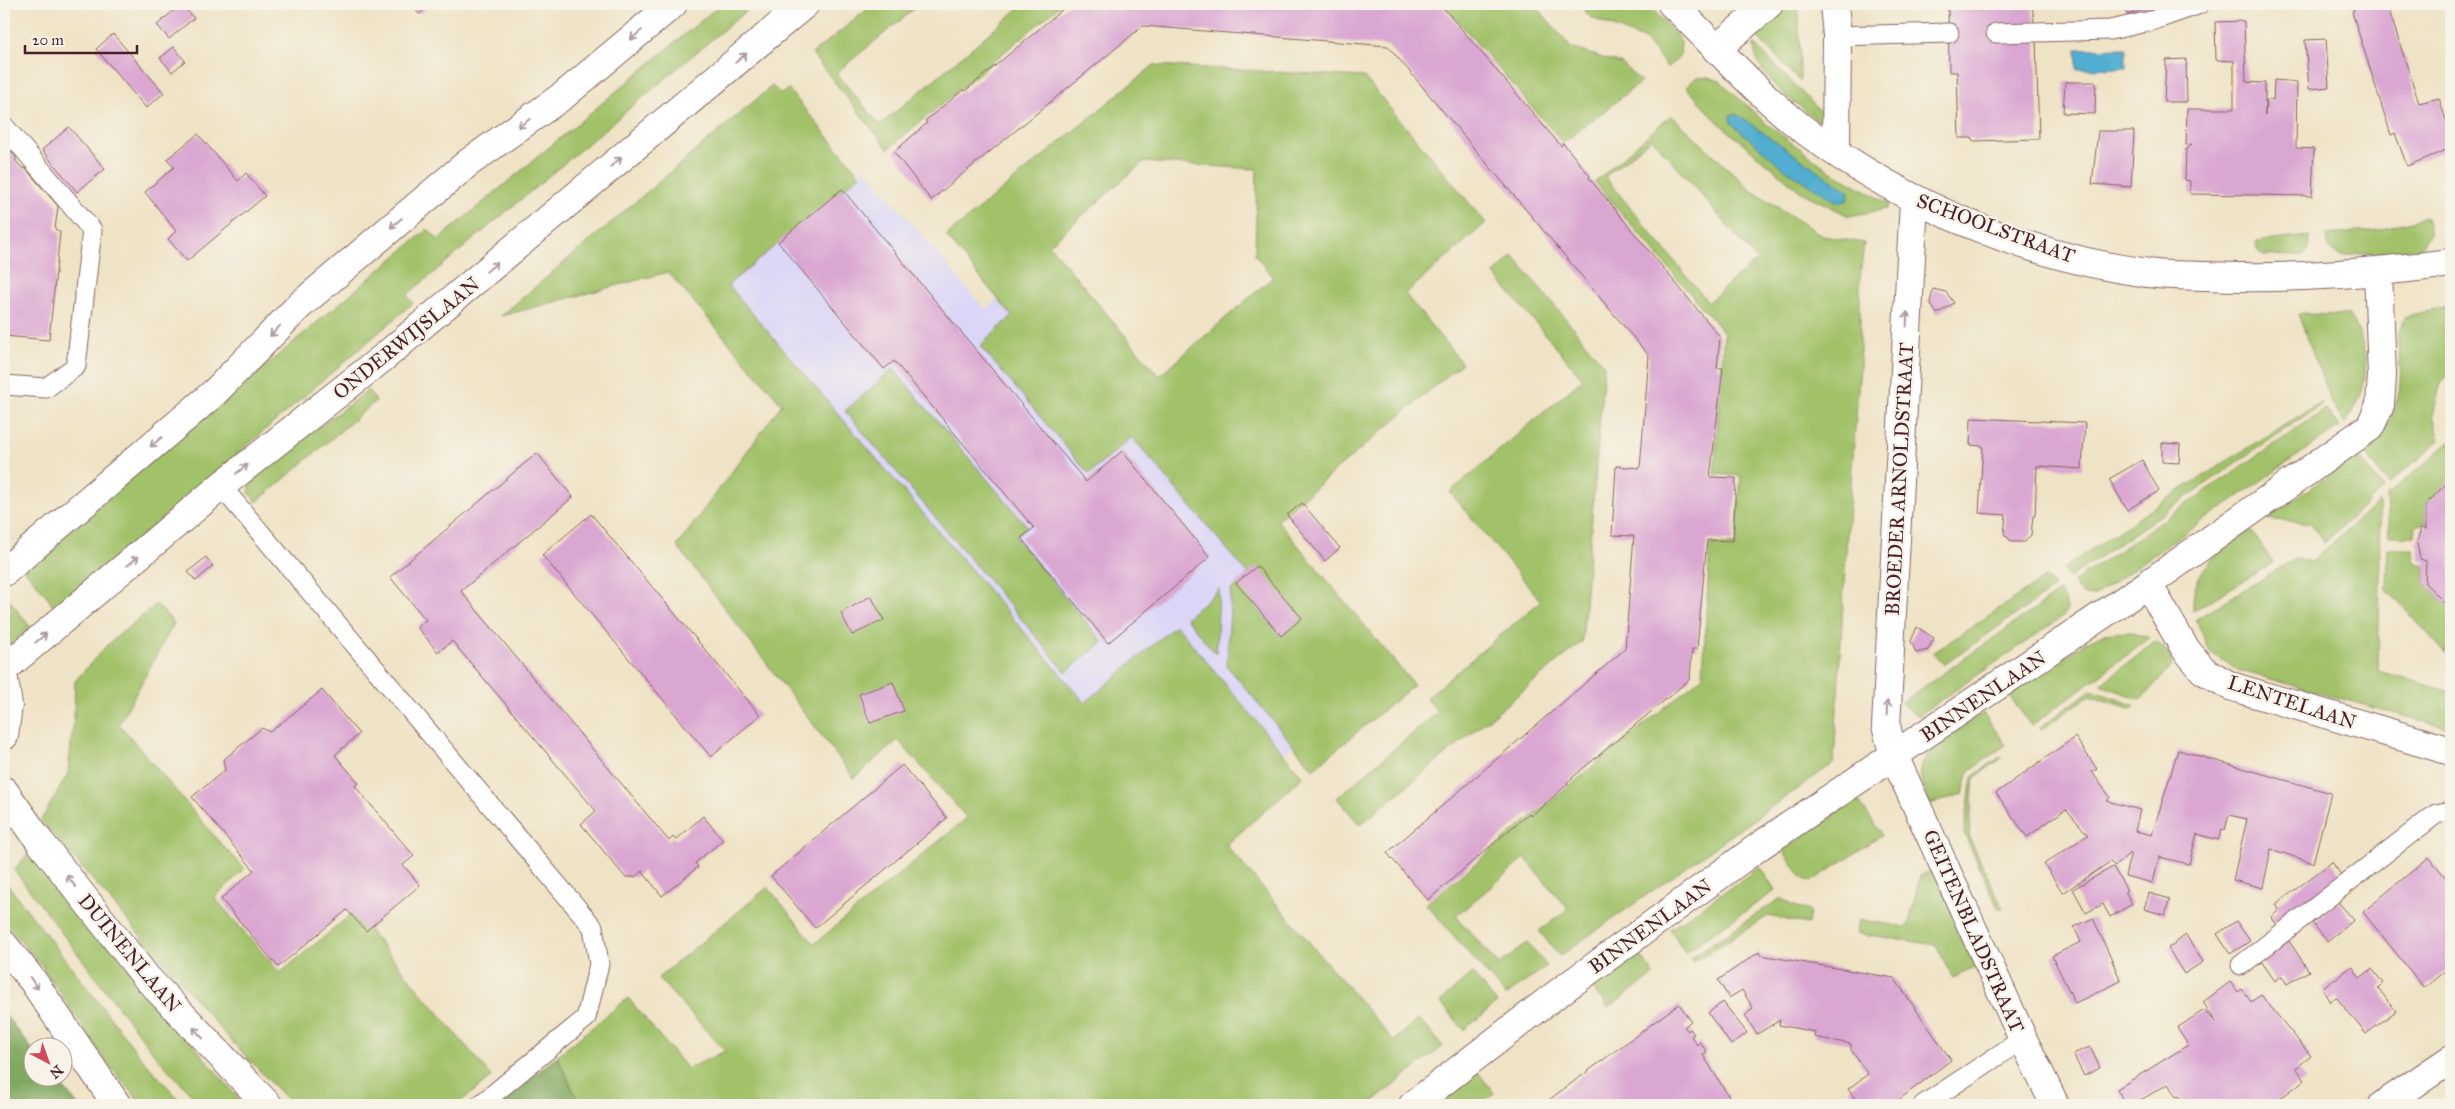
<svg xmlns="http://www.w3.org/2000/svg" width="2455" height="1109" font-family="'IM FELL Great Primer',serif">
<rect width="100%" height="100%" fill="#f7f3e8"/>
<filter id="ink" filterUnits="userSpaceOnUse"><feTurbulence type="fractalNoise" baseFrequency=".02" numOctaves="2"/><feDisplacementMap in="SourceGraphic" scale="10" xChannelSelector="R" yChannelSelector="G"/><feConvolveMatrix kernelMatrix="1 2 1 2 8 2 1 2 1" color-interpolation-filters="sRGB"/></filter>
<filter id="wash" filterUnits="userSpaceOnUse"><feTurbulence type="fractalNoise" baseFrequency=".0096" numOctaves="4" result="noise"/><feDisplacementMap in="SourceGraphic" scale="20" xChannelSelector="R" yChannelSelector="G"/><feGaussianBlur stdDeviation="1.12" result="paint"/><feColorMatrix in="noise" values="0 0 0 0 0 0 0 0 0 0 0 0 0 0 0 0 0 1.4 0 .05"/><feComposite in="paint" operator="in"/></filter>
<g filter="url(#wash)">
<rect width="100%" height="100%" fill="#efe3c5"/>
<path fill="#dbd6f7" d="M865,168L985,310L1035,266L1379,673L1193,831L728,285Z"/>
<path fill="#a2c26a" stroke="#76704a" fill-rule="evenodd" d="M721,4H754L407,295L413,303L55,610L46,595L24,569L428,229L438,240Z
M874,4H920L836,73L880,125L1024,4H1062L888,149L812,54Z
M1443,4H1535L1571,48L1622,64L1641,82L1563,143Z
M1579,4H1648L1681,41L1680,55L1668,68L1645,40L1590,17Z
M1787,4H1806L1799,9L1800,82L1756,35L1761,25Z
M1754,44L1826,117L1820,122C1796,102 1754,78 1754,44Z
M1154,65L1364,77L1486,223L1405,294L1462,363L1277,520L1414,685L1313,769L1227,666L1231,590L1249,575L1132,437L1089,474L980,346L1012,316L946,236ZM1143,162L1257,169L1255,255L1273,277L1159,376L1049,245Z
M1708,77L1720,81L1768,125L1829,170L1889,204L1886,209L1849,216L1801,192L1720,124L1686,87L1696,78Z
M772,86L781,94L788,89L860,175L728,285L1085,703L1176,625L1303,777L1226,845L1394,1041L1419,1019L1443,1046L1369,1105H580L557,1056L628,998L687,1069L725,1051L658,978L768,887L814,944L967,818L898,740L854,778L677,546L782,404L668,272L501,316Z
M1671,115L1752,191L1823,236L1864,243L1860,278V365L1847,533L1834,763L1560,956L1539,931L1568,909L1525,858L1456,916L1499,965L1527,943L1547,966L1506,996L1426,904L1703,676L1710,544L1736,545L1741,476L1714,474L1724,333L1595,182ZM1652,138L1757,260L1708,302L1605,177Z
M2426,217L2430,234L2420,248L2341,256C2330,251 2327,246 2326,235L2379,230Z
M2310,236L2309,250L2304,255L2263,256L2257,250L2256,242Z
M1513,256L1604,365L1582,642L1360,825L1337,798L1438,712L1426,698L1541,601L1450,492L1583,379L1494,274Z
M2451,305V366L2440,386L2433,415L2440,440L2388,485L2365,451C2385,434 2398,410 2400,383C2402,369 2398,354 2398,340C2398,332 2402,324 2404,317Z
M2298,314L2349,315C2372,348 2371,391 2345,423L2331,402Z
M893,369L1027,526L1015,537L1103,642L1066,672L845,411Z
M368,390L376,401L257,502L249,493L251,478Z
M2321,402L2322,404L2069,578L2062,569L2179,491Z
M2326,409L2339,427L2095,595C2083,598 2079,592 2073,582Z
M2451,441V480L2426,504V523L2415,526L2414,536H2389L2387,495Z
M2358,455L2383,489L2324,543L2311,523L2266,519Z
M2379,502L2380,578L2378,671L2451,692V729L2238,670L2210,652L2196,619L2296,558L2311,562Z
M2251,530L2273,563L2193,611C2191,568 2219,551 2251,530Z
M2388,549H2413L2414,562L2425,565V583L2451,609V659L2397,600L2387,591Z
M2046,577L2055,587L1944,665L1933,653Z
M1219,589L1216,654L1186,618Z
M2059,592L2066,602L2067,610L2062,617L1918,716L1901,703Z
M4,593L31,628L12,644L4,643Z
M156,604L174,623L119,724L222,845L245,868L215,898L280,973L354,912L492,1077L456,1105H292L227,1036L41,820L68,774L74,717L75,681L106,646Z
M2128,632L2150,638L2031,726L2009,695L2086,642L2103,634Z
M2155,642L2170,654L2172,666L2141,699L2100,685Z
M2091,690L2134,705L2133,709L2089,696L2041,730L2039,728Z
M1983,713L2006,745L1969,771L1963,794L1930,804C1926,794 1919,781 1921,770C1924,746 1964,726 1983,713Z
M2001,756L2002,758L1974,778L1969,837L2003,908H1998L1964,833L1972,777Z
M1857,799L1882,835L1811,882L1802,878L1783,851Z
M30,851L244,1105H201L155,1055L14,870Z
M1760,867L1775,891L1685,952L1670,929Z
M1934,869L1976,967L1953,978L1936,945L1856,933L1859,920L1908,927L1920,876Z
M4,880L143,1060L184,1105H143L107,1063L42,966L4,922Z
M1781,898L1791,905L1810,911L1808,924L1768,916L1693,962L1690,958Z
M1638,952L1654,975L1608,1008L1591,986Z
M1472,973L1497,1003L1464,1030L1440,1002Z
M1478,1072L1494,1093L1478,1105H1437Z"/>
<path fill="#81a85e" stroke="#666444" d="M4,1013L32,1049V1076L55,1077L78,1105H4Z
M557,1056L580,1105H499Z"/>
<path fill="#51aed0" stroke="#4e667e" d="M2126,48V68L2077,69L2076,49Z
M1736,114L1849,192L1848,200L1839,203L1785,169L1731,123L1730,115Z"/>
<g id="blocks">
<path fill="#daa6d2" d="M181,4L194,18L169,39L157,25Z
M411,4H431L419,14Z
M1069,4H1440L1561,146L1563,143L1590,176L1589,178L1720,337L1717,368H1723L1710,477L1736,478L1733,541L1707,540L1697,649H1692L1690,679L1567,782L1568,784L1531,816L1529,813L1428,900L1387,853L1625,649L1634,536L1612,535L1616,466L1640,468L1649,356L1388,46L1143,26L931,200L894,152L927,123L925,121L963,90L965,91Z
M1948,4H2032L2036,39L2039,139L1973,141L1972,138H1959L1957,72H1949Z
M2124,4H2161L2127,15Z
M2352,4H2387L2419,103L2439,98L2451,136V148L2407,166L2395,133L2391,135L2352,12L2354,11Z
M2244,21L2246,82L2265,83V115L2266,100H2273L2274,80L2297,82L2296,148L2314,149L2312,196L2190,194V181L2185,180L2186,149L2192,144L2186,145L2187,109H2234V61L2216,60L2215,22Z
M113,34L164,93L146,108L96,49Z
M2326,39L2329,87L2309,89L2305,40Z
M174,47L185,61L172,72L160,58Z
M2186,59L2187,102H2164L2166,60Z
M2065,82H2096L2095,114L2063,113Z
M69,127L105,169L77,192L42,150Z
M2098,131H2134L2131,187L2092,184Z
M198,134L238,181L246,173L265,196L187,261L168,239L176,231L145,192L174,167L167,159Z
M4,144L16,157V161L22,168H25L58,206L55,229L60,232L49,340L4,336Z
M842,189L1086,482L1122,451L1210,557L1108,643L1021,538L1034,528L894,361L884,369L778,242Z
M1933,289L1946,292L1954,303L1937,314L1930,303Z
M1971,418L2085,423L2082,469L2037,466L2035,516H2033L2031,535L2025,542H2012L2004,534L2006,515L1979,513L1983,446L1970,445Z
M2162,443L2180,444L2179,463L2162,462Z
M537,453L573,497L461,591L669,841L673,837L676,840L703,816L723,840L695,863L698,867L662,896L642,871L635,877H625L581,824L596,811L452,641L438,652L417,627L426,620L390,577Z
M2142,460L2159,491L2127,510L2109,479Z
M2451,479V609L2425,583L2426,561L2420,559L2417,543L2421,528L2426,529V504Z
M1302,503L1340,548L1325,561L1287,515Z
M591,514L760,715L711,757L542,555Z
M206,557L213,566L196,581L188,572Z
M1257,566L1302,618L1281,636L1236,583Z
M871,596L884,620L852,635L841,613Z
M1917,627L1934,638L1928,650L1916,653L1911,641Z
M893,682L904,711L870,723L859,694Z
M322,690L359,734L335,755L359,783L355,786L414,856L403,865L420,885L366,931L347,910L278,967L221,899L254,870L192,797L225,770L223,760L262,728L270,732Z
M2075,737L2097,769L2092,772L2110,797L2107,801L2140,810L2135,831L2152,835L2178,750L2331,793L2313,863L2271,849L2263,888L2233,880L2247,819L2229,815L2225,830L2222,829L2218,840L2197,834L2189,864L2159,857L2153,883L2125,876L2131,852L2115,866L2110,862L2063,893L2044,864L2088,835L2066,809L2027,837L1996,793Z
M902,765L947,818L815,928L771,876Z
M2429,857L2451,884V966L2424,988L2363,912Z
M2332,862L2343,878L2278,926L2271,917L2279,910L2276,904Z
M2113,867L2127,890L2125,891L2132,904L2110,917L2103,904L2086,913L2073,889Z
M2149,893L2170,899L2165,915L2144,909Z
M2338,902L2354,920L2327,941L2312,923Z
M2093,918L2121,981L2075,1003L2052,956L2081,942L2074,927Z
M2236,921L2250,941L2230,954L2217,934Z
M2186,935L2203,962L2184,974L2168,948Z
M2289,941L2309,971L2287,984L2282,976L2275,981L2261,961Z
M1759,952L1760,955L1894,978L1951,1060L1892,1105H1860L1848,1089L1868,1074L1851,1050V1044L1814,1037L1815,1032L1779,1025L1780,1020L1757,1034L1745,1016L1753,1008L1742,990L1729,998L1718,980Z
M2352,966L2360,978L2372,969L2383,983L2378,988L2396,1011L2366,1034L2336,997L2330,1002L2322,989Z
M2230,982L2238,992L2242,989L2251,1002L2261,995L2311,1056L2296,1068L2305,1080L2271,1105H2185L2179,1096L2176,1097L2168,1084L2132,1105H2126L2117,1089L2188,1045L2177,1028L2204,1010L2216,1022L2203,1002Z
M1723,1002L1747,1033L1731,1045L1708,1013Z
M1679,1004L1691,1021L1684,1027L1688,1031L1690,1029L1694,1034L1691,1036L1697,1045L1700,1042L1707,1052L1703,1055L1729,1097L1717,1105H1693L1691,1103L1688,1105H1651L1649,1103L1646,1105H1549L1546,1102Z
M2090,1047L2100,1068L2084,1076L2073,1054Z"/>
</g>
</g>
<g filter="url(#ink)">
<use href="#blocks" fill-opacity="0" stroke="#846461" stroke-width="1"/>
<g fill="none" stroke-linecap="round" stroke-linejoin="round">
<g stroke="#846461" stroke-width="21">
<path id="lane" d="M1996,33L2110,30L2151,21L2200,4
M1837,36L1949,33
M4,126L92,230L76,366L46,388L4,385
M221,486L593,927L599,964L586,1018L480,1105
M2241,965L2436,814L2451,811
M1923,1105L2023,1039"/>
</g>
<g stroke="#846461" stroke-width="30">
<path id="street" d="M1672,4C1717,47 1758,95 1807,132C1903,204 2030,258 2148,273C2167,276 2186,275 2205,276C2287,280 2369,273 2451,263
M1834,4L1837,36L1836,152
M1716,49L1769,4
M1914,201L1886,726L1894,756L2023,1039L2055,1105
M2148,584L2184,647L2203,670L2230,686L2451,751
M1413,1105L1550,999L1761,845L2148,584L2370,427L2380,405L2382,376L2378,272
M2383,1105L2451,1059"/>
</g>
<g stroke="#846461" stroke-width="30">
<path id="secondary" d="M4,572L214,393L300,305L468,163L564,95L673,4
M4,669L221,486L384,357L805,4
M4,680L8,705L4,736
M4,791L41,843L146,977L268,1105
M4,945L33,981L117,1105"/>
</g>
<use href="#lane" stroke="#fff" stroke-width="19"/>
<use href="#street" stroke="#fff" stroke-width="28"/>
<use href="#secondary" stroke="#fff" stroke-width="28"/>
</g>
<defs><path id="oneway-shaft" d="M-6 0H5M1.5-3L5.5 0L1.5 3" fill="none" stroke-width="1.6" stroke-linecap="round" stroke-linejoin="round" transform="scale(1.25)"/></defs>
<g stroke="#ae9aa0">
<use href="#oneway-shaft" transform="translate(636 35) rotate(140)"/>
<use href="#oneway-shaft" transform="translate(741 58) rotate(-40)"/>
<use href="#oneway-shaft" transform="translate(524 123) rotate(145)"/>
<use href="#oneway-shaft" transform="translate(616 162) rotate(-40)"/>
<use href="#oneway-shaft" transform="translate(396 223) rotate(140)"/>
<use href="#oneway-shaft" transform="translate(492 267) rotate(-40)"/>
<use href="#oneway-shaft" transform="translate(1907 319) rotate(-87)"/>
<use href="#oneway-shaft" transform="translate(275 331) rotate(134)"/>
<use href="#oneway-shaft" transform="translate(156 442) rotate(140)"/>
<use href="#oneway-shaft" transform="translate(242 469) rotate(-38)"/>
<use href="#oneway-shaft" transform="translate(133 561) rotate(-40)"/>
<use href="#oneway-shaft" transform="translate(41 638) rotate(-40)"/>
<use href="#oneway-shaft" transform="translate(1887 708) rotate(-87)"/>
<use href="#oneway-shaft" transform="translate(71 881) rotate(-128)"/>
<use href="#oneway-shaft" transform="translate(34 983) rotate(54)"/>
<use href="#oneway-shaft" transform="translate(198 1033) rotate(-133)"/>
</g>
</g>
<g text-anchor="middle" stroke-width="5" stroke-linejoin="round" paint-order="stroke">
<g font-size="20" fill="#4a1f2b" stroke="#f7f3e8">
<text transform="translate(1996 228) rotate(20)" y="7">SCHOOLSTRAAT</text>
<text transform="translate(406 338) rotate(-39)" y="7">ONDERWIJSLAAN</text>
<text transform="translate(1899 479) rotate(-87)" y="7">BROEDER ARNOLDSTRAAT</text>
<text transform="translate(1983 696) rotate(-34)" y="7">BINNENLAAN</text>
<text transform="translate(2292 702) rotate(18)" y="7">LENTELAAN</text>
<text transform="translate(1650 926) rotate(-36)" y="7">BINNENLAAN</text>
<text transform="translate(1974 931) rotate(66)" y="7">GEITENBLADSTRAAT</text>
<text transform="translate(130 953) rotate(50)" y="7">DUINENLAAN</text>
</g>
</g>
<rect width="2455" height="1109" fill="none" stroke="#f7f3e8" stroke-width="20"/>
<g transform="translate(48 1062) rotate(139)"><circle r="24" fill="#f7f3e8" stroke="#b29e9c"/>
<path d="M0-4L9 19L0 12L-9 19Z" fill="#d1495b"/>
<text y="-8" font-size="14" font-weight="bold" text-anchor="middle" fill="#4a1f2b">N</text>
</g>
<path d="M25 45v8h112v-8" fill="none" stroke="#4a1f2b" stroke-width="2.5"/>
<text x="32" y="45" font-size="15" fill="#4a1f2b" stroke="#f7f3e8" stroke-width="4" paint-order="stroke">20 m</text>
</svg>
